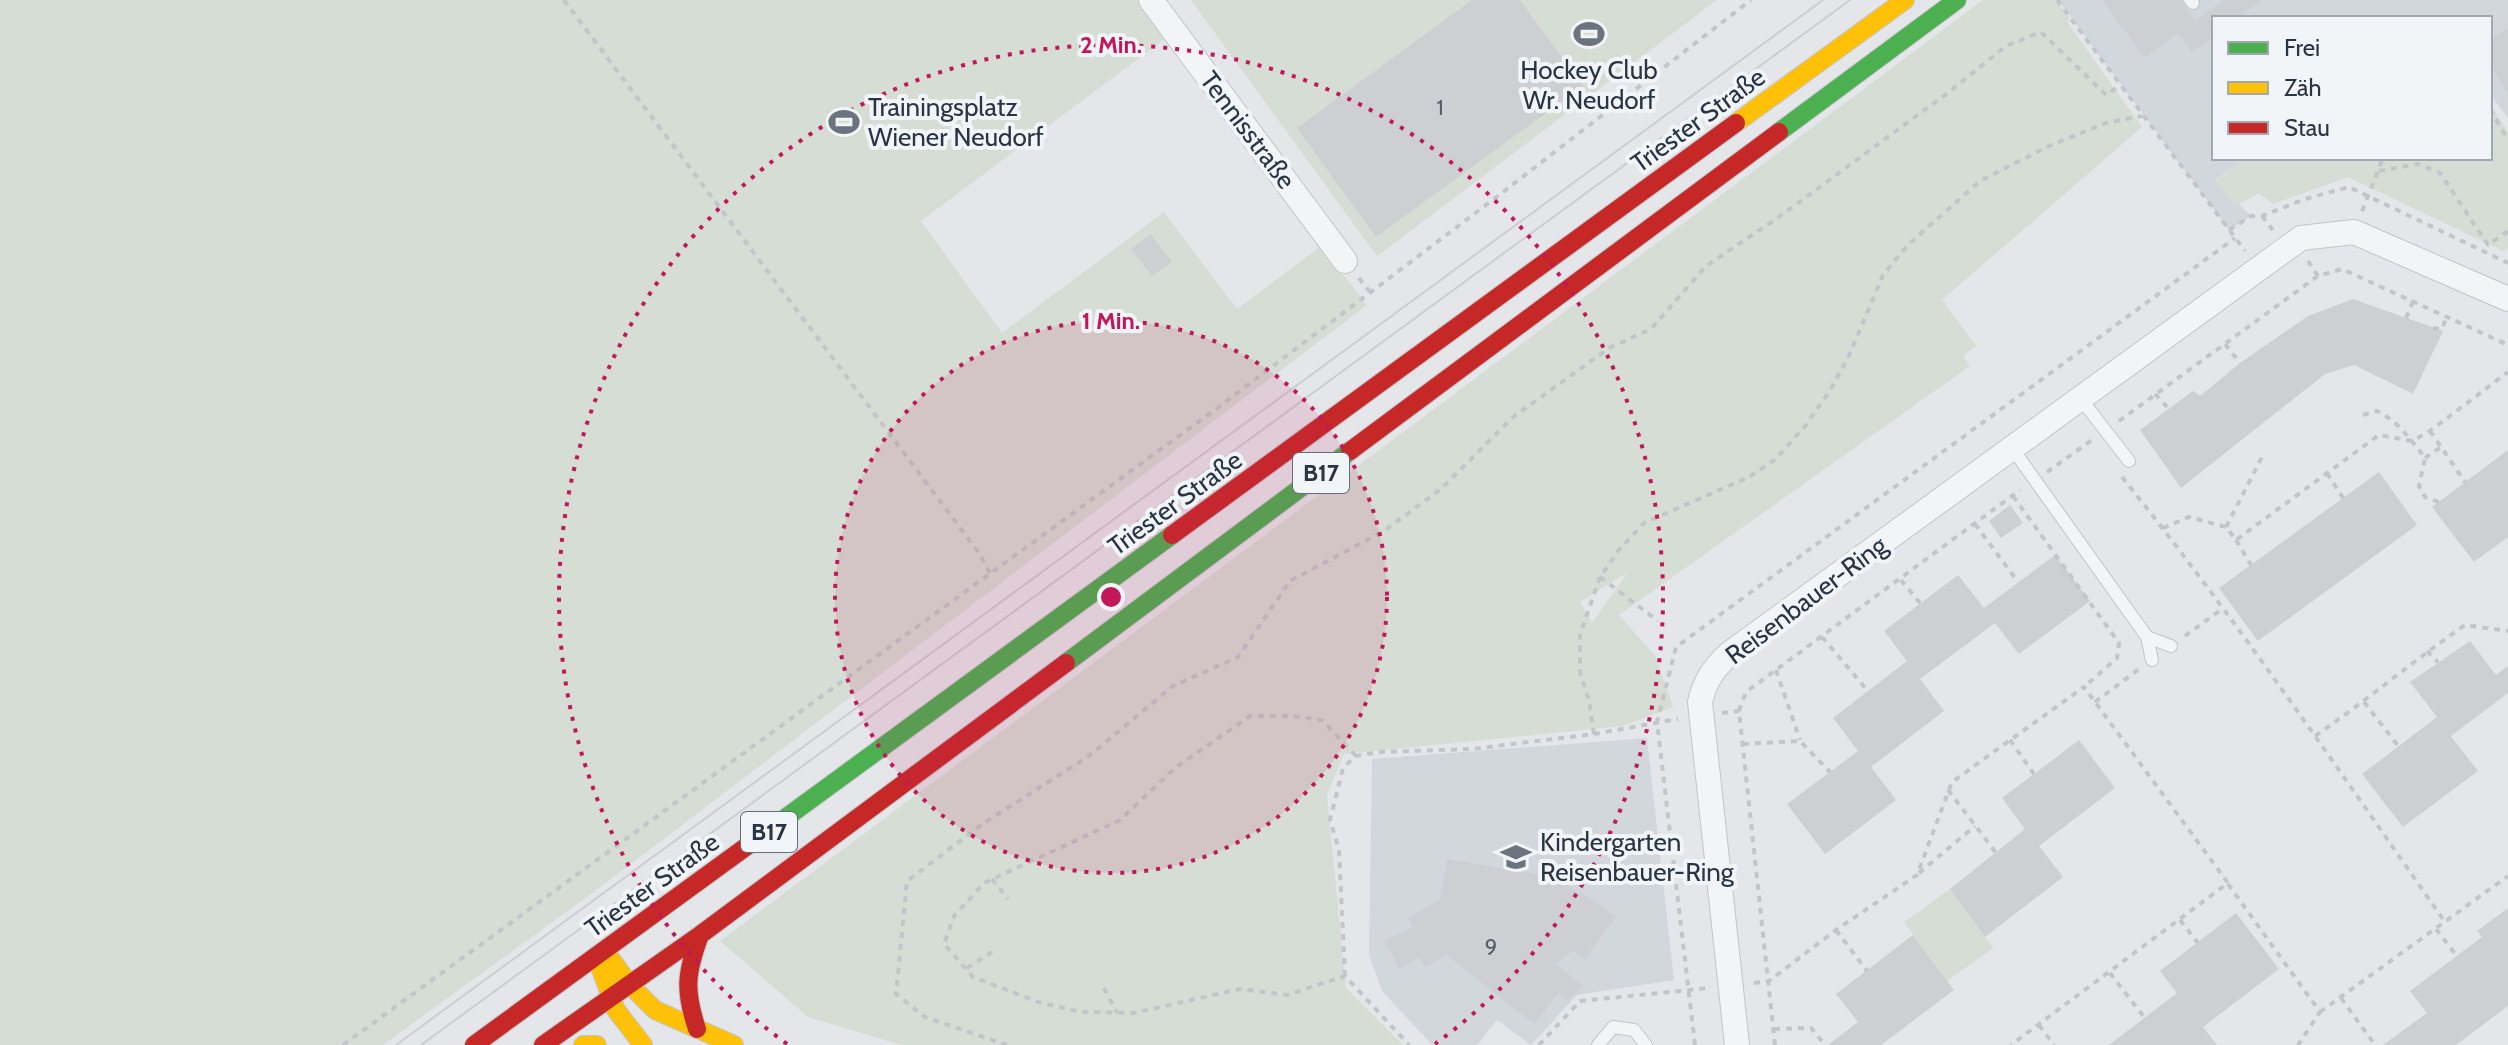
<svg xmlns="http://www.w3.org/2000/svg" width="2508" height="1045" font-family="Cabin,sans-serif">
<rect width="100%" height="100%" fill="#e4e6e9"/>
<path fill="#d2d6dd" d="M2058,0H2508V118L2490,94V18H2214V158H2248L2215,180L2251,216L2229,230Z
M1647,738L1674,980L1577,995L1531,1045L1497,1020L1477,1045H1432L1382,991L1369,955L1372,759Z"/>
<path fill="#d5ddd4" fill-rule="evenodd" d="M0,0H1137L1166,38L921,221L1002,333L1164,212L1237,309L1321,246L1367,305L595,891L383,1045H0Z
M1191,0H1717L1377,256Z
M1983,0H2055L2070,18L2067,22L2142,127L1942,300L1976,346L1963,356L1970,366L1619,615L1656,657L1673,707L1623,726L1344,754L1327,795L1346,988L1403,1045H902L808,1017L720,941ZM1625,574L1626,575L1592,623L1580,602Z
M2490,104L2508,132V248L2503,251L2348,177L2273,204L2259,193L2236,206L2215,181L2248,158H2490Z
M1950,889L1993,948L1947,981L1904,922Z"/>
<path fill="#cdcfd2" d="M1472,0H1520L1583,86L1376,237L1297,128Z
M2102,0H2180L2195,21L2223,0H2262L2238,18H2214V36L2192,52L2178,33L2145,58Z
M2508,28V95L2490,64V39Z
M1151,234L1172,262L1152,276L1131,249Z
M2353,299L2443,331L2413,394L2354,365L2325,374L2181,488L2140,430L2193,391L2200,396L2240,363L2308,316Z
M2508,450V537L2474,562L2432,507Z
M2379,472L2417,525L2258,641L2219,588Z
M2010,505L2023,523L2001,538L1989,521Z
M2055,555L2090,601L2019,654L1995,623L1920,679L1944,711L1871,767L1896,800L1825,854L1787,804L1858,751L1833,718L1907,661L1884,631L1958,575L1984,608Z
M2470,641L2496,675L2508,666V693L2451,736L2478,771L2403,827L2362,774L2437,717L2410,682Z
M2079,740L2115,788L2039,846L2063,877L1985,937L1950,889L2025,829L2002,798Z
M1447,859L1548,876L1588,897L1616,917L1585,959L1574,950L1556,963L1582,986L1566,1001L1559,993L1534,1024L1447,955L1425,967L1419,957L1400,969L1384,941L1413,927L1408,918L1440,900Z
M2508,908V1006L2456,1045H2383L2427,1013L2410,991L2482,937L2477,931Z
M2236,913L2279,969L2203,1027L2217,1045H2109L2177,993L2160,971Z
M1913,935L1954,990L1881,1045H1828L1858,1022L1836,994Z"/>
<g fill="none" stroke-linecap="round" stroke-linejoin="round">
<g stroke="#c2c4c7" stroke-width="14">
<path id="lane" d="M2190,0L2193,3
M2081,399L2129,461
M2012,448L2147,637L2152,660
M2147,637L2171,646
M1598,1045L1613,1027L1634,1030L1646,1045"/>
</g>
<g stroke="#c2c4c7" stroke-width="26">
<path id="street" d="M1151,0L1345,261
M1737,1045L1700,702C1705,681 1713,669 1729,654L2301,238L2354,232L2508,299"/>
</g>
<g stroke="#c2c4c7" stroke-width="20">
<path id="fast" d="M1779,132L1957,0
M1066,663L1350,451
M754,841L1172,535"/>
</g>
<g stroke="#c2c4c7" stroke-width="20">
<path id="slow" d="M1736,123L1905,0
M605,951L629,984L655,1010L734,1045
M601,970L616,1010L643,1045
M583,1045H597"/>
</g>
<g stroke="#c2c4c7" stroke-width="20">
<path id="jam" d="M1350,451L1779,132
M1172,535L1736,123
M697,1029C684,990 686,973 700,935
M474,1045L754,841
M543,1045L700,935L1066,663"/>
</g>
<path stroke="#c2c5c9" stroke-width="4" stroke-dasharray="6 6" stroke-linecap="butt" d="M564,0L979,553L991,575
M2057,0L2245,251
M2490,109L2508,140
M2379,171L2418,164L2440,173L2488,245L2508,231
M2362,211L2383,158
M2262,216L2273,230
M2229,230L2251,216H2262L2305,199L2349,187L2508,263
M2308,261L2318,276
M1359,278L1370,292
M2406,318L2413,301
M2433,328L2442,329L2447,316
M2225,344L2240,363
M2155,394L2169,409
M2363,415L2377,411C2398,421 2411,440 2425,458L2419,486L2425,497L2439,502
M2119,421L2318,276L2342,269L2508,345
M2430,431L2465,482
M2425,458L2441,447
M2047,472L2092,440
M2327,473L2343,498
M2122,477C2237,620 2340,772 2445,922
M2013,496L2119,643L2117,658L2084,687
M1975,524L2018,582
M2226,527L2263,455
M2163,528L2189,517L2226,527L2236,540L2379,435L2412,441L2430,431L2508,372
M2236,540L2251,565
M1600,577L1658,621
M1901,580L1920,603
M2185,636L2222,609
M1822,637L1868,691
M2427,651L2438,662
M1776,670L1800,740
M2095,702L2139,669
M2364,702L2399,747
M1722,713L1739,711
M1594,734L1678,719
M2315,736C2366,701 2413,661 2465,625L2508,631
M2010,740L2034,774
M1743,744L1800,741L1830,772
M1356,756L1322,720L1292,716H1250L1175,768L1120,820L984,883L954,916L944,944L973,977L1038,1002L1081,1012L1134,1013L1240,989L1287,995L1345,976L1409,1045
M1948,790L1997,854
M1919,873L1975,826
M992,879L1008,899
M2228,884L2320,1012L2298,1045
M2180,920L2198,943
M2436,929L2456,955
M1836,930L1867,971
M967,968L992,952
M2110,973L2144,1017
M1345,976L1339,850L1330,820L1343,768L1356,756L1379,752L1472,749L1594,734L1589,701L1580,672V635L1600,577L1619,550L1644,523L1749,477L1776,459L1805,426L1829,392L1848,358L1883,275L1908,245L1980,181L2049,146L2106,123L2142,116
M1754,983L1769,981L1836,930L1917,875L1952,782L2084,687L2228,883L2011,1045
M1104,988L1117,1013
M2341,998L2375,1045
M2320,1012L2508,876
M2039,1025L2054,1045
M1774,1029L1811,1028L1825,1045
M343,1045L1216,409L1494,199L1751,0
M1007,1045L925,1017L896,994L907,881L984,823L1089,756L1173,686L1238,657L1290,581L1384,531L1441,489L1512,418L1609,348L1651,329L1706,266L1779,217L1949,92L2006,46L2041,32L2106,95L2119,86
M1539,1045L1580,1001L1709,988
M1695,1045L1657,722L1676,647L2235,238
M1775,1045L1739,711L1746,692L2020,490"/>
<use href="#lane" stroke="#f3f4f6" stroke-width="12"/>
<use href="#street" stroke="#f3f4f6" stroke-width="24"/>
<use href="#fast" stroke="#4caf50" stroke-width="18"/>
<use href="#slow" stroke="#ffc107" stroke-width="18"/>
<use href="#jam" stroke="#c62828" stroke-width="18"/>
<path stroke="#ccced1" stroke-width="2" d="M396,1045L1823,0
M421,1045L1850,0"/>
</g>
<circle cx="1111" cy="597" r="276" fill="#c2185b" fill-opacity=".12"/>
<g fill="none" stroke="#c2185b" stroke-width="4" stroke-dasharray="4 8">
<circle cx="1111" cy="597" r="276"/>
<path d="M787 1044A552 552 0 1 1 1435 1044"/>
</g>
<defs>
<g id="stadium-bare" transform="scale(2.4)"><path d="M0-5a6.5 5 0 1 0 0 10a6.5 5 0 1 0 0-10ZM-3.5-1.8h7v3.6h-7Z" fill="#6a737e" stroke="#f2f5f8" stroke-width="2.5" paint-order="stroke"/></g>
<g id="school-bare" transform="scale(2.4)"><path d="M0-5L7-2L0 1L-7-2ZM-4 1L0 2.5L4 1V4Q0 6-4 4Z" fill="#6a737e" stroke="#f2f5f8" stroke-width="2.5" paint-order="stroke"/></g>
</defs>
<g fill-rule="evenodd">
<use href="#stadium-bare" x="1589" y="34"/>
<use href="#stadium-bare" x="844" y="122"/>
<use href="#school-bare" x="1516" y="857"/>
</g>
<g text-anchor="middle" stroke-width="8" stroke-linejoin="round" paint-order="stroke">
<g font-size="22" fill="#535c69">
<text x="1440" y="115">1</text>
<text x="1491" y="954">9</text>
</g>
<g fill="#f2f5f8" stroke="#656f7b" stroke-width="2">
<rect x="1293" y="453" width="56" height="40" rx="6"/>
<rect x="741" y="812" width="56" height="40" rx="6"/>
</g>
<g font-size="24" font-weight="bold" fill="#293545">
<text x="1321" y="481">B17</text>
<text x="769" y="840">B17</text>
</g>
<g font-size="26" fill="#293545" stroke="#f2f5f8" text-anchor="start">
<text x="1589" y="79" text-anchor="middle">Hockey Club<tspan x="1589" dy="30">Wr. Neudorf</tspan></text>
<text x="868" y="116">Trainingsplatz<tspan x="868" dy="30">Wiener Neudorf</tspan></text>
<text x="1540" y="851">Kindergarten<tspan x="1540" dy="30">Reisenbauer-Ring</tspan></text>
</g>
<g font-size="26" fill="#293545" stroke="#f2f5f8">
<text transform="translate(1698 120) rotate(-36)" y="9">Triester Straße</text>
<text transform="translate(1248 130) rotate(53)" y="9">Tennisstraße</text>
<text transform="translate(1175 503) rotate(-36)" y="9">Triester Straße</text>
<text transform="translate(1806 600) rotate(-37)" y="9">Reisenbauer-Ring</text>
<text transform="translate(652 885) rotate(-36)" y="9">Triester Straße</text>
</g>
</g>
<circle cx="1111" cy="597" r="12" fill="#c2185b" stroke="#f2f5f8" stroke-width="4"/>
<g font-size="24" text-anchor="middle" font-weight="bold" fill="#c2185b" stroke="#f2f5f8" stroke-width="8" stroke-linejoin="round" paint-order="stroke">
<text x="1111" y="53">2 Min.</text>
<text x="1111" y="329">1 Min.</text>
</g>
<rect x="2212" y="16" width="280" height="144" fill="#f2f5f8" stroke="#a2a8b0" stroke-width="2"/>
<rect x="2228" y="42" width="40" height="12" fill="#4caf50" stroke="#a2a8b0" stroke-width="2"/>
<text x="2284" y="56" font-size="24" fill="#293545">Frei</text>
<rect x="2228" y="82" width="40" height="12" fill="#ffc107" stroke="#a2a8b0" stroke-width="2"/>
<text x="2284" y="96" font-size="24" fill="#293545">Zäh</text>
<rect x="2228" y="122" width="40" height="12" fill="#c62828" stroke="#a2a8b0" stroke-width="2"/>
<text x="2284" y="136" font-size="24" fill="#293545">Stau</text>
</svg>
